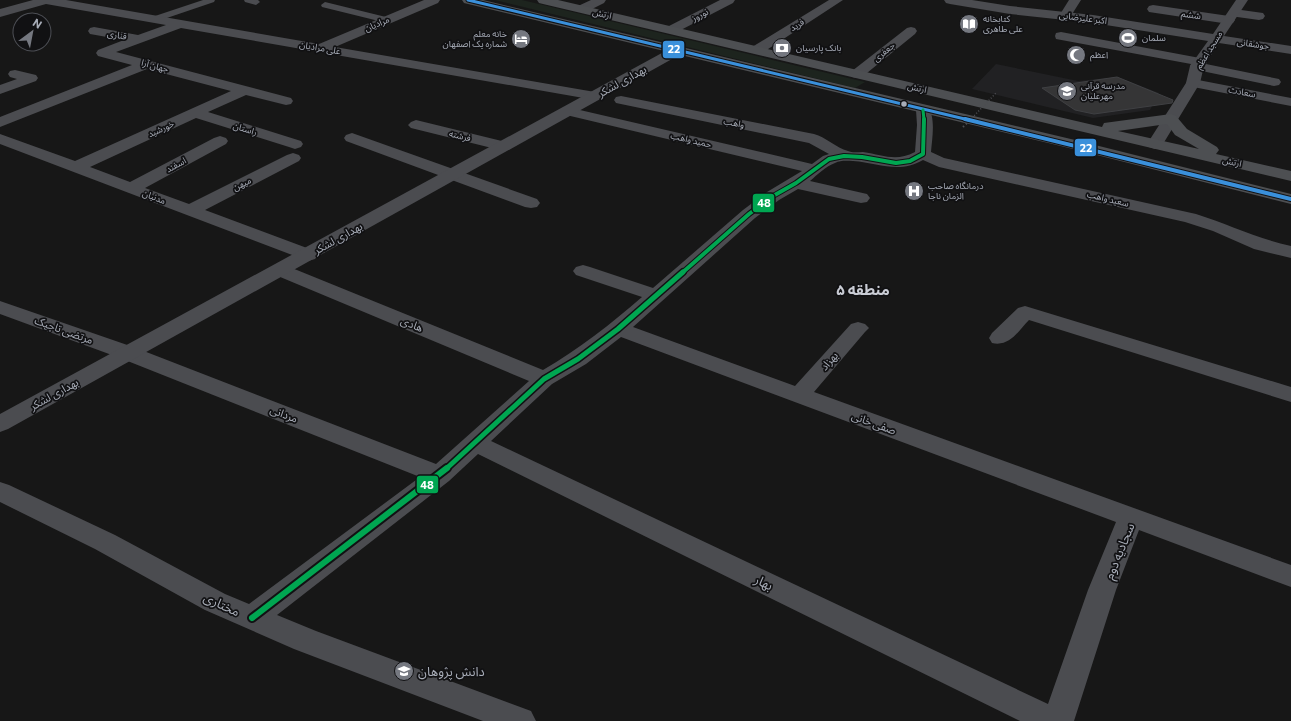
<svg xmlns="http://www.w3.org/2000/svg" width="1291" height="721" font-family="Commissioner,'Noto Sans Arabic',sans-serif">
<rect width="100%" height="100%" fill="#171717"/>
<path fill="#212123" d="M996,64L1078,81L1118,77L1159,93L1150,110L1093,118L972,89Z"/>
<path fill="#1d241e" d="M495,0H522L865,82L855,88Z"/>
<path fill="#353536" stroke="#3f4043" d="M1117,77L1173,100L1172,103L1094,114L1075,110L1042,88Z"/>
<g fill="none" stroke-linecap="round" stroke-linejoin="round">
<path fill="#4b4c50" fill-rule="evenodd" d="M203,0H215L214,2L158,21H152L150,19L152,17Z
M244,0H258L260,2L256,5L245,2Z
M325,2L390,18L392,20L387,23L322,7L321,5Z"/>
<path fill="#4b4c50" fill-rule="evenodd" d="M33,0H66L319,44L424,0H440L438,3L335,47L595,92L600,93L602,96L600,99L595,100L181,28L116,52L291,98L293,101L291,104L286,105L246,95L208,112L301,141L303,144L301,147L295,149L289,147L196,118L90,167L130,182L214,138L220,136L226,138L228,141L226,144L145,188L189,204L287,155L293,153L299,155L301,158L299,161L205,210L315,251L318,255L315,259L308,261L0,144V134L75,161L231,91L147,69L0,127V117L132,65L98,56L96,53L98,50L124,40L90,34L88,31L90,28L94,27L138,35L166,25L46,4L0,17V9Z
M591,0H606L604,3L586,12H578L576,9L578,6Z
M720,0H735L733,3L675,33H667L665,30L667,27Z
M829,0H843L762,53H752L750,50L752,47Z
M1069,0H1081L1069,19H1061L1059,16Z
M1153,5L1229,16L1233,17L1235,20L1233,23L1229,24L1149,12L1147,9L1149,6Z
M1234,9L1263,13L1265,16L1263,19L1259,20L1230,16L1228,13L1230,10Z
M911,27L915,28L917,31L915,34L862,77L857,78L852,77L850,74L852,71L907,28Z
M1061,32L1200,58L1205,59L1207,62L1206,64L1274,78L1279,79L1281,82L1279,85L1274,86L1192,69L1190,66L1191,64L1056,39L1055,36L1056,33Z
M15,70L36,75L38,78L36,81L0,94V85L17,79L10,77L8,74L10,71Z
M1193,79L1291,98V106L1188,86L1186,83L1188,80Z
M621,96L814,134C826,137 836,148 848,151C852,153 858,152 863,152C883,155 896,162 915,152L917,125L916,110L918,107L923,106L928,107C936,118 932,139 931,152L944,158L1196,214C1228,224 1258,239 1291,246V258L1254,249L1213,231L1185,222L939,167L923,160C899,174 879,163 853,161C847,161 841,160 835,163C826,166 817,175 810,181L867,194L870,198L867,202L861,203L798,189L779,200L755,218L633,327L795,386L851,324L858,322L865,324L869,328L865,332L814,392L1291,565V587L1139,530L1116,590L1074,721H1020L478,454L449,481L277,615L316,631L531,711L536,721H483L294,649L205,610L95,549L0,502V482L9,485L115,535L225,594L249,604L420,477L120,358L0,314V301L136,348L436,464L529,381L273,274L270,270L273,266L280,264L287,266L543,370C579,349 611,324 642,297L576,275L573,271L576,267L583,265L590,267L653,288L743,210L767,192L802,171L562,114L560,111L562,108L567,107L812,164L823,156L829,154L809,143L616,103L614,100L616,97ZM621,337L1116,522L1088,590L1048,704L491,441L552,384L586,364Z
M416,120L510,143L512,146L510,149L504,151L411,128L408,125L411,122Z
M352,133L537,199L540,203L537,207L531,208L525,207L346,141L344,138L346,135Z
M1025,306L1291,387V402L1029,320C1018,331 1010,347 992,343L989,338L992,333L1018,308Z"/>
<path fill="#4b4c50" fill-rule="evenodd" d="M944,0H972L1010,6L1093,15L1213,34L1236,0H1248L1224,36L1291,46V54L1219,43L1204,66L1200,83L1163,144L1161,147L1155,149L1149,147L1147,144L1186,83L1190,66L1208,41L1093,23L1010,14L950,4L946,3Z
M676,47L681,48L683,51L681,54L8,429L0,432V414L671,48Z"/>
<path fill="#4d4f52" fill-rule="evenodd" d="M462,0H483L1075,140L1291,194V204L1073,149L468,4L464,3Z
M537,0H558L1102,127L1104,123L1171,114L1176,116L1187,129L1217,147L1219,150L1216,154L1291,171V181L543,4L539,3ZM1167,124L1175,135L1199,149L1118,131Z"/>
<path stroke="#4d4e52" stroke-width="1.5" stroke-dasharray="1 2" stroke-linecap="butt" d="M970,120L996,93"/>
<path stroke="#4d4e52" stroke-width="2" stroke-dasharray="1.5 2.5" stroke-linecap="butt" d="M963,127L971,119"/>
<g stroke="#111113" stroke-width="5">
<path id="bus-1-far1" d="M468,0L969,120"/>
</g>
<g stroke="#111113" stroke-width="6">
<path id="bus-1" d="M965,119L1291,199"/>
</g>
<g stroke="#111113" stroke-width="5">
<path id="bus-2-far3" d="M923,110L924,120"/>
</g>
<g stroke="#111113" stroke-width="6">
<path id="bus-2-far2" d="M682,273L749,214L773,196L796,183L829,159L844,156L862,157L896,163L910,161L923,154L924,119"/>
</g>
<g stroke="#111113" stroke-width="8">
<path id="bus-2-far1" d="M446,469L544,379L578,359L618,329L683,272"/>
</g>
<g stroke="#111113" stroke-width="10">
<path id="bus-2" d="M252,618L447,468"/>
</g>
<use href="#bus-1-far1" stroke="#3a90db" stroke-width="3"/>
<use href="#bus-1" stroke="#3a90db" stroke-width="4"/>
<use href="#bus-2-far3" stroke="#00a651" stroke-width="3"/>
<use href="#bus-2-far2" stroke="#00a651" stroke-width="4"/>
<use href="#bus-2-far1" stroke="#00a651" stroke-width="5"/>
<use href="#bus-2" stroke="#00a651" stroke-width="6"/>
</g>
<defs>
<g id="library-disc" transform="scale(1)"><circle r="9.5" fill="#757880" stroke="#111113"/><path d="M-6-4Q-3-5.5-.7-3.5V5Q-3 3-6 4ZM6-4Q3-5.5 .7-3.5V5Q3 3 6 4Z" fill="#fff"/></g>
<g id="stadium-disc" transform="scale(1)"><circle r="9.5" fill="#757880" stroke="#111113"/><path d="M0-5a6.5 5 0 1 0 0 10a6.5 5 0 1 0 0-10ZM-3.5-1.8h7v3.6h-7Z" fill="#fff"/></g>
<g id="hotel-disc" transform="scale(1)"><circle r="9.5" fill="#757880" stroke="#111113"/><path d="M-6-4.5h1.5V1H6V5H4.5V3h-9V5H-6ZM-4 0a1.8 1.8 0 1 1 3.6 0ZM.5 0V-2.5h3Q6-2.5 6 0Z" fill="#fff"/></g>
<g id="bank-disc" transform="scale(1)"><circle r="9.5" fill="#757880" stroke="#111113"/><path d="M-6-4H6V4H-6ZM0-2.3a2.3 2.3 0 1 0 0 4.6a2.3 2.3 0 1 0 0-4.6Z" fill="#fff"/></g>
<g id="mosque-disc" transform="scale(1)"><circle r="9.5" fill="#757880" stroke="#111113"/><path d="M3.5-4.9A6 6 0 1 0 3.5 4.9A5 5 0 1 1 3.5-4.9Z" fill="#fff"/></g>
<g id="school-disc" transform="scale(1)"><circle r="9.5" fill="#757880" stroke="#111113"/><path d="M0-5L7-2L0 1L-7-2ZM-4 1L0 2.5L4 1V4Q0 6-4 4Z" fill="#fff"/></g>
<g id="hospital-disc" transform="scale(1)"><circle r="9.5" fill="#757880" stroke="#111113"/><path d="M-5-5h3v3.5h4V-5h3V5h-3V1.5h-4V5h-3Z" fill="#fff"/></g>
</defs>
<g fill-rule="evenodd">
<use href="#library-disc" x="969" y="24"/>
<use href="#stadium-disc" x="1128" y="38"/>
<use href="#hotel-disc" x="521" y="39"/>
<use href="#bank-disc" x="782" y="48"/>
<use href="#mosque-disc" x="1076" y="55"/>
<use href="#school-disc" x="1067" y="91"/>
<use href="#hospital-disc" x="914" y="191"/>
<use href="#school-disc" x="404" y="671"/>
</g>
<circle fill="#a8adb8" stroke="#111113" stroke-width="1.5" cx="904" cy="104" r="3.5"/>
<g text-anchor="middle" stroke-width="3.5" stroke-linejoin="round" paint-order="stroke">
<g font-size="9" fill="#a8adb8" stroke="#111113">
<text transform="translate(602 14) rotate(13)" y="3">ارتش</text>
<text transform="translate(700 15) rotate(-28)" y="3">نوروز</text>
<text transform="translate(1191 15) rotate(8)" y="3">ششم</text>
<text transform="translate(1083 18) rotate(7)" y="3">اکبر علیرضایی</text>
<text transform="translate(377 24) rotate(-23)" y="3">مرادیان</text>
<text transform="translate(797 25) rotate(-32)" y="3">فرید</text>
<text transform="translate(117 35) rotate(10)" y="3">قناری</text>
<text transform="translate(1253 44) rotate(8)" y="3">جوشقانی</text>
<text transform="translate(320 48) rotate(10)" y="3">علی مرادیان</text>
<text transform="translate(1209 50) rotate(-58)" y="3">مسجد اعظم</text>
<text transform="translate(884 52) rotate(-39)" y="3">جعفری</text>
<text transform="translate(155 66) rotate(15)" y="3">جهان آرا</text>
<text transform="translate(917 88) rotate(13)" y="3">ارتش</text>
<text transform="translate(1242 92) rotate(11)" y="3">سعادت</text>
<text transform="translate(734 123) rotate(11)" y="3">واهب</text>
<text transform="translate(161 129) rotate(-25)" y="3">خورشید</text>
<text transform="translate(245 129) rotate(17)" y="3">راستان</text>
<text transform="translate(460 136) rotate(14)" y="3">فرشته</text>
<text transform="translate(691 140) rotate(13)" y="3">حمید واهب</text>
<text transform="translate(1232 162) rotate(13)" y="3">ارتش</text>
<text transform="translate(176 165) rotate(-28)" y="3">اسفند</text>
<text transform="translate(242 184) rotate(-27)" y="3">میهن</text>
<text transform="translate(154 197) rotate(21)" y="3">مدنیان</text>
<text transform="translate(1108 199) rotate(13)" y="3">سعید واهب</text>
</g>
<g font-size="9" fill="#a8adb8" stroke="#111113" text-anchor="start">
<text x="983" y="22">کتابخانه<tspan x="983" dy="10">علی طاهری</tspan></text>
<text x="507" y="37" text-anchor="end">خانه معلم<tspan x="507" dy="10">شماره یک اصفهان</tspan></text>
<text x="1142" y="41">سلمان</text>
<text x="796" y="51">بانک پارسیان</text>
<text x="1090" y="58">اعظم</text>
<text x="1081" y="89">مدرسه قرآنی<tspan x="1081" dy="10">مهرعلیان</tspan></text>
<text x="928" y="189">درمانگاه صاحب<tspan x="928" dy="10">الزمان ناجا</tspan></text>
</g>
<g font-size="11" fill="#a8adb8" stroke="#111113">
<text transform="translate(622 81) rotate(-29)" y="4">بهداری لشکر</text>
<text transform="translate(338 238) rotate(-29)" y="4">بهداری لشکر</text>
<text transform="translate(412 324) rotate(22)" y="4">هادی</text>
<text transform="translate(64 330) rotate(20)" y="4">مرتضی تاجیک</text>
<text transform="translate(829 361) rotate(-49)" y="4">بهزاد</text>
<text transform="translate(54 394) rotate(-29)" y="4">بهداری لشکر</text>
<text transform="translate(284 414) rotate(21)" y="4">مردانی</text>
<text transform="translate(874 423) rotate(20)" y="4">صفی خانی</text>
</g>
<g font-size="13" fill="#a8adb8" stroke="#111113">
<text transform="translate(1119 551) rotate(-68)" y="5">سجادیه دوم</text>
<text transform="translate(764 582) rotate(26)" y="5">بهار</text>
<text transform="translate(222 604) rotate(25)" y="5">مختاری</text>
</g>
<g font-size="13" fill="#a8adb8" stroke="#111113" text-anchor="start">
<text x="418" y="676">دانش پژوهان</text>
</g>
<g font-size="15" font-weight="bold" fill="#c9ccd4" stroke="#111113">
<text x="863" y="295">منطقه ۵</text>
</g>
</g>
<g stroke="#111113" stroke-width="1.5">
<rect x="662" y="40" width="23" height="19" rx="4" fill="#3a90db"/>
<rect x="1074" y="138" width="23" height="19" rx="4" fill="#3a90db"/>
<rect x="752" y="193" width="23" height="20" rx="4" fill="#00a651"/>
<rect x="416" y="475" width="23" height="19" rx="4" fill="#00a651"/>
</g>
<g font-size="11" text-anchor="middle" font-weight="bold" fill="#fff">
<text x="674" y="53">22</text>
<text x="1086" y="152">22</text>
<text x="764" y="207">48</text>
<text x="427" y="489">48</text>
</g>
<g transform="translate(32 32) rotate(32)"><circle r="19" fill="#111113" stroke="#4d4f55"/>
<path d="M0-3L7 15L0 10L-7 15Z" fill="#757880"/>
<text y="-6" font-size="11" font-weight="bold" text-anchor="middle" fill="#a8adb8">N</text>
</g>
</svg>
